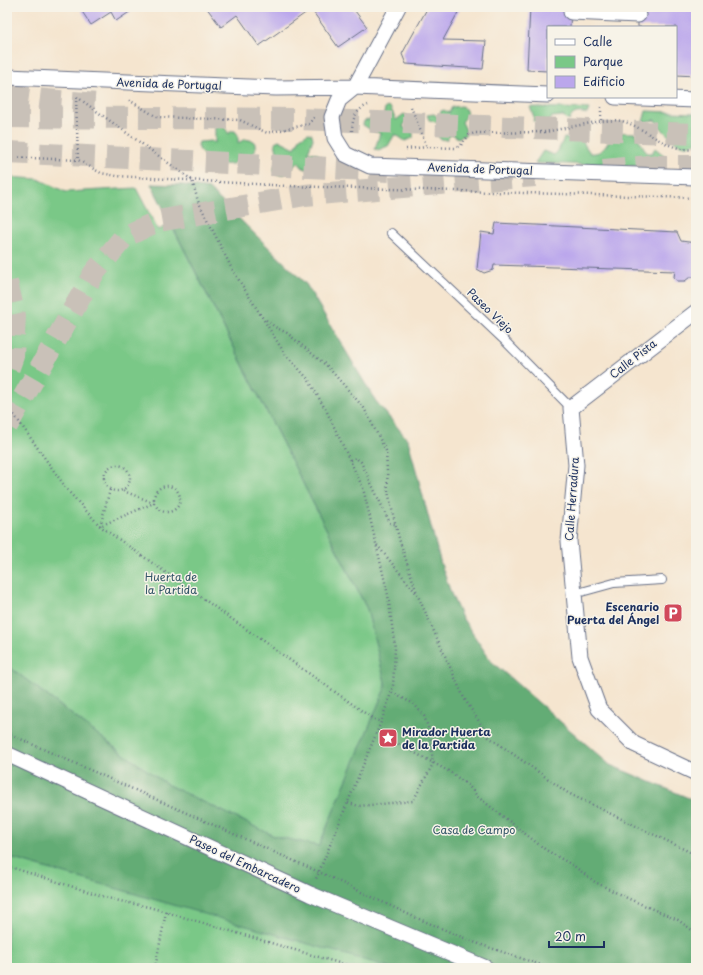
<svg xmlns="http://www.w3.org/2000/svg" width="703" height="975" font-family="'Playpen Sans',sans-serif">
<rect width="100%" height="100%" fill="#f7f3e8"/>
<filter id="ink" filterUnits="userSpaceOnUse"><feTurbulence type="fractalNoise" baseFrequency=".025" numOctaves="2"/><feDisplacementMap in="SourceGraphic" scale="8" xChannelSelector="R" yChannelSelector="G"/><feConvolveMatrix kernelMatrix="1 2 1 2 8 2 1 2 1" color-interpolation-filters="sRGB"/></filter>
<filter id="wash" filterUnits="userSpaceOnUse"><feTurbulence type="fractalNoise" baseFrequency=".012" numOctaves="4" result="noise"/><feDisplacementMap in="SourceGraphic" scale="16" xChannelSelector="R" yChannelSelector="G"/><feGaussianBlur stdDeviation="0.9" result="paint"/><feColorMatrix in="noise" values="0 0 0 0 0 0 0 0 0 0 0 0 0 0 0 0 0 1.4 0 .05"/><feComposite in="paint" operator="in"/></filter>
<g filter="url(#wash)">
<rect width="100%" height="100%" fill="#f5e5cf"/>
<path fill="#7ac887" stroke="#4a7c72" d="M462,106C469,111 467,116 462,122L466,130L465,135L458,138L452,134L446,140L440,139L438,135L441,124L429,120L427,115L434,114L439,118L441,111L444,110L449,113L452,107Z
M389,107L391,109L396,120L404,114L407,116V120L403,127L413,132V138L405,141L395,134L388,146L378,150L375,149L380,133L373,131L363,125L364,121L372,119L382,125L385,108Z
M530,107L589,109L587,114C577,111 572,113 569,121L563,116L552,117L547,127L541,121H533L534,117Z
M646,111L696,113V143C692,144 688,146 684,146C675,144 660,128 655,120L643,122Z
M219,123L222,124L229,134L231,131H235L238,135V143L245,139L254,141C257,150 255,153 248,158L239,154L235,163C222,168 200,159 198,145L199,142L211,141L215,143V127Z
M612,132L635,133L647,153H652L655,148L665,156L664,167L535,163L543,151L554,155L558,151L564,138L576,140L583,138L584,144L590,153C602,155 609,144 612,132Z
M308,133L312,134L313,139L308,152L316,153L323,158L324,163L310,170L303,168L298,162L288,172L282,175L276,174L274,170L275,165L282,162L284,158L277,152L275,142L279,140L295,148L300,138Z
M7,177L38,179L66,192L136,188L158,230L171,224L367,609L386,686L319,846L274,836L168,785L118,750L7,665Z
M7,857L350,954L392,968H7Z"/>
<path fill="#63ac74" stroke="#3f6e69" d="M151,184L184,185L209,189L306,284L375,400L408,440L441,564L452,596L461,616L491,661L610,765L696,801V968H392L7,857V665L118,750L168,785L274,836L319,846L386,686L367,609Z"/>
<g id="blocks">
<path fill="#bba7ec" d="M79,7H137L116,21L111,12L91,25Z
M206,7H352L367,27L338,47L311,9L259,46L237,15L221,27Z
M428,7H461L443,40L486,41L483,69L406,64L402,54Z
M530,7H571L570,27H548V71L527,70Z
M638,7H696V76L676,75V27H638Z
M496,223L677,232L681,241L696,243V277H690L685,281H677L674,277L675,271L494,265L493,270L484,273L477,269L481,232L494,234Z"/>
</g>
</g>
<g filter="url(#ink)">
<use href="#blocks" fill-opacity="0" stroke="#676f86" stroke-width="1"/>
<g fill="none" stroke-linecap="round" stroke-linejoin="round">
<path stroke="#c9c1b8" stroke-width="22" stroke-dasharray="22 11" stroke-linecap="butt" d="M7,95L47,100L99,104
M7,117L300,119L696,134
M7,152L389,171
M645,166H696
M603,170L660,165
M7,282L15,316L13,356L7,373
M7,426L94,273L124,237L158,221L305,195L535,176"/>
<g stroke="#676f86" stroke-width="10">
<path id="lane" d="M391,233L503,339L571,408
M574,594L614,583L662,580"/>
</g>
<g stroke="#676f86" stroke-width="17">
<path id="street" d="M398,7L355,87L339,100L332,117L335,138L345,154L370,166L696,177
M571,12L638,15
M7,77L276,88L355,87L548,95
M615,97L696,100
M696,312L571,408L576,465L569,541L580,657L599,709L634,744L696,773
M7,754L310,894L486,968"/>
</g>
<path stroke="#676f86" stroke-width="2.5" stroke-dasharray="1 3" stroke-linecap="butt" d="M76,97L78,160
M77,97L192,180L198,201L232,269L285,354L308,379L327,412L363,488L388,595L395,648L393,687L381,722
M129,100L157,117L240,120L267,133L309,124L315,116
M411,107L427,147
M601,107V121C608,121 618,119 625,122C649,130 669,153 696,149
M352,131C352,118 357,109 368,105
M406,149L427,147L455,148L461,145L469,135L475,133L545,132L601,121
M7,157L78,160L101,173L117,176L289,186L696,198
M266,320L275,327L287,333L327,366L364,408L386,451L388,491L393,514L400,542L418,596L464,698L489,737L568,793L696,855
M7,405L69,492L100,526L372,718L381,722L316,879
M350,460L356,458L361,462L390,523L395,524
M104 478a13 13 0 1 1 26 0a13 13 0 1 1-26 0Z
M154 499a13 13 0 1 1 26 0a13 13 0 1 1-26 0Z
M110,490L100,526L154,503L121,490
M377,545L417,594
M7,733L319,872L412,916L476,943L550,968
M388,738L450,772L468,785L478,797L546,850L574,866L595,882L627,898L678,920L696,933
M348,803L359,806L413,801L433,764L430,733L424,716L414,704L391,692
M7,866L115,900L149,907L356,968
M155,968L166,912"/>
<use href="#lane" stroke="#fff" stroke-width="8"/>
<use href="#street" stroke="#fff" stroke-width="15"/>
</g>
</g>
<defs>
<g id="parking-square" transform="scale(1)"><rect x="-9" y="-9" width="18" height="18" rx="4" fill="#d1495b" stroke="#f7f3e8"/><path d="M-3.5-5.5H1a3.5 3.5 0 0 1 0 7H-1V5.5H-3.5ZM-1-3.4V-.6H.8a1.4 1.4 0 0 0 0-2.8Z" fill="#fff"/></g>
<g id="sight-square" transform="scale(1)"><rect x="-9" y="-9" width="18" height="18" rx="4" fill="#d1495b" stroke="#f7f3e8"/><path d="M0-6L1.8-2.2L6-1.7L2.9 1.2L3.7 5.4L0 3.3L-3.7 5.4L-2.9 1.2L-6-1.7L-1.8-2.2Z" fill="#fff"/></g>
</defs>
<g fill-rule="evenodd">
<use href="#parking-square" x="673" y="613"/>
<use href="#sight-square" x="388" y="738"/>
</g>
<g text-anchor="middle" stroke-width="3" stroke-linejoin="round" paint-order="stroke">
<g font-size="11" fill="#1b2f5e" stroke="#f7f3e8">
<text transform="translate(169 84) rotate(2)" y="4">Avenida de Portugal</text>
<text transform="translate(480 169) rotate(2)" y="4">Avenida de Portugal</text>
<text transform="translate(490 311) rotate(44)" y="4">Paseo Viejo</text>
<text transform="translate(633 359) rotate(-38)" y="4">Calle Pista</text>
<text transform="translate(572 499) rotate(-86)" y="4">Calle Herradura</text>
<text transform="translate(245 864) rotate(25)" y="4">Paseo del Embarcadero</text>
</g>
<g font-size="11" fill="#335568" stroke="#f7f3e8">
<text x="171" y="581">Huerta de<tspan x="171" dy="13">la Partida</tspan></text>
<text x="474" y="834">Casa de Campo</text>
</g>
<g font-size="11" font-weight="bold" fill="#1b2f5e" stroke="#f7f3e8" text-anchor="end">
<text x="659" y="611">Escenario<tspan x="659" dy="13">Puerta del Ángel</tspan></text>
<text x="402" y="736" text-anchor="start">Mirador Huerta<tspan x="402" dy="13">de la Partida</tspan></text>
</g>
</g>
<rect width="703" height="975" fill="none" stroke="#f7f3e8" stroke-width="24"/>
<rect x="547" y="26" width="130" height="72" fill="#f7f3e8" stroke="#9fa5b1"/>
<rect x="555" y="39" width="20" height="6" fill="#ffffff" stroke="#9fa5b1"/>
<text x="583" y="46" font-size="12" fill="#1b2f5e">Calle</text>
<rect x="555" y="56" width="20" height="12" fill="#7ac887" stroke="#9fa5b1"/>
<text x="583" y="66" font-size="12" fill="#1b2f5e">Parque</text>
<rect x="555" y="76" width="20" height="12" fill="#bba7ec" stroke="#9fa5b1"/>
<text x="583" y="86" font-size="12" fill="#1b2f5e">Edificio</text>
<path d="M549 941v6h55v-6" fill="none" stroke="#1b2f5e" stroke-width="2"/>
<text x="555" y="941" font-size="12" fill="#1b2f5e" stroke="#f7f3e8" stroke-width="3" paint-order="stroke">20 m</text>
</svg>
